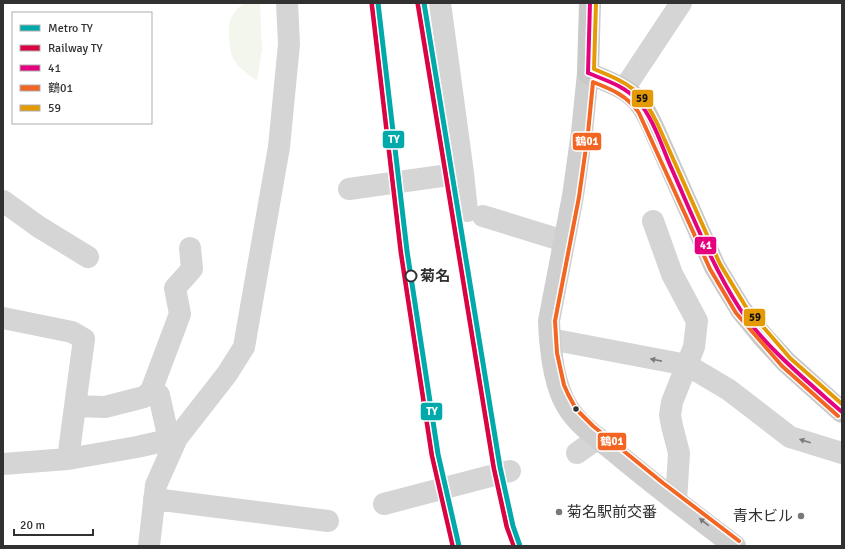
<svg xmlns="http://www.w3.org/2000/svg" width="845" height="549" font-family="Signika,'Noto Sans JP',sans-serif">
<rect width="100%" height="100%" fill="#fff"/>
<path fill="#f3f6ed" d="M246,3H260L262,49L257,81C249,75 238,68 233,58C229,50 227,26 231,18C234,12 240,5 246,3Z"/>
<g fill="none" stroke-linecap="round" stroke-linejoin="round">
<path stroke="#d5d5d5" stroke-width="22" d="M440,3L463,173L467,211
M624,89L681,3
M349,189L463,173
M3,201L39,227L88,257
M483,216L564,241
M653,221L672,274L697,321L694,347L672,402L670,415L672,426L679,453L676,501
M3,318L72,332L84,339L68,459
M550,339L687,365L729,390L790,437L842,453
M151,391L159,395L169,440
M75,406L105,407L144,397L151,391L180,314L175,288L192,269L190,248
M577,453L598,438
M3,464L68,459L137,447L177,438
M154,499L328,521
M384,504L510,471
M149,546L156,485L177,438L227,374L244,347L279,147L289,44L287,3"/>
<path stroke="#cfcfcf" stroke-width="22" d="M588,73L582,132L573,196L549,321C550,347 553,383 567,406C578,425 598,438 615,452C654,485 694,515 735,546"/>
<path stroke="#c9c9c9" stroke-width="22" d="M590,3L588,73C608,82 631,88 643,108C647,114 650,121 653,127L715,267L741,310L764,338L786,362L842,412"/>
<g stroke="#fff" stroke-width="7">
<path id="bus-1" d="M588,73C605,80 625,86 638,101C653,118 661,144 670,165C692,214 711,264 740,309C766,348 807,381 842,412
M588,73L590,3"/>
</g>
<g stroke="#fff" stroke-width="7">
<path id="bus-2" d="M739,541L663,483L593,426L576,409L568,394L564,385L557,353L555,321L579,197L588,133L593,82C611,89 628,96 639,113L710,269L736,313L782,366L838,416"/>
</g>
<g stroke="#fff" stroke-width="7">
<path id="bus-3" d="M596,3L594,69C630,84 641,89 658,125L720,264L746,307L790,358L842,404"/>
</g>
<use href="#bus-1" stroke="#e5007d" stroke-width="4"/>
<use href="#bus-2" stroke="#f26522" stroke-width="4"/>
<use href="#bus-3" stroke="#e39a05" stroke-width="4"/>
<g stroke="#fff" stroke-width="8">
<path id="rail-1" d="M372,4L401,252L432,455L453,546
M418,4L494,468L507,527L514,546"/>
</g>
<use href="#rail-1" stroke="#da0442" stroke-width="5"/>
<g stroke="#fff" stroke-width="8">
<path id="metro-1" d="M378,3L407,251L438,454L459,546
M424,3L500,467L513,526L520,546"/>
</g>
<use href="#metro-1" stroke="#01aaaa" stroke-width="5"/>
</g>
<defs><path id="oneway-solid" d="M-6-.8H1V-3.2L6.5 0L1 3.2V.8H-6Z"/></defs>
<g fill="#7b7b7b">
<use href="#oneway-solid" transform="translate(656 360) rotate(-169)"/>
<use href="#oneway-solid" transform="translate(805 441) rotate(-163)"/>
</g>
<use fill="#787878" href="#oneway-solid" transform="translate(704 522) rotate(-143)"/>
<circle fill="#fff" stroke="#313131" stroke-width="2" cx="411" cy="276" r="5.5"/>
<circle fill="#313131" stroke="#fff" stroke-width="1.5" cx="576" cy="409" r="3.5"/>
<g fill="#797979" stroke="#fff" stroke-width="1.5">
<circle cx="559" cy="512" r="4"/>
<circle cx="801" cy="516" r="4"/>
</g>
<g text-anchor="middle" stroke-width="4" stroke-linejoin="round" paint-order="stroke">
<g font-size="15" font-weight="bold" fill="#313131" stroke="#fff" text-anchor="start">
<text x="420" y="281">菊名</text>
</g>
<g font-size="15" fill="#313131" stroke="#fff" text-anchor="start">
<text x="567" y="517">菊名駅前交番</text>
<text x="793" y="521" text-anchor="end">青木ビル</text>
</g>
</g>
<g stroke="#fff" stroke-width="1.5">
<rect x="631" y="89" width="23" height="19" rx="4" fill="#e39a05"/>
<rect x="382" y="130" width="23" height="19" rx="4" fill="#01aaaa"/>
<rect x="572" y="132" width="30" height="19" rx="4" fill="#f26522"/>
<rect x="694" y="236" width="23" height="19" rx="4" fill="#e5007d"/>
<rect x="743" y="308" width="23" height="19" rx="4" fill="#e39a05"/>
<rect x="420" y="402" width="23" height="19" rx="4" fill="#01aaaa"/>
<rect x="597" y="432" width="30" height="19" rx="4" fill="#f26522"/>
</g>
<g font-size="11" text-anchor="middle" font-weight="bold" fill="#fff">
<text x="394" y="143">TY</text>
<text x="587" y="145">鶴01</text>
<text x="706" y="249">41</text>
<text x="432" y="415">TY</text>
<text x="612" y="445">鶴01</text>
</g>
<g font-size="11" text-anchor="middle" font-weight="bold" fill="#111">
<text x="642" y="102">59</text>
<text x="755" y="321">59</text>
</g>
<rect width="845" height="549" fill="none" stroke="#313131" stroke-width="8"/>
<rect x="12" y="12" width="140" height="112" fill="#ffffff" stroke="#adadad"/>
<rect x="20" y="25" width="20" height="6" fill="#01aaaa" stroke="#adadad"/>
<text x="48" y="32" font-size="12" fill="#313131">Metro TY</text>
<rect x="20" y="45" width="20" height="6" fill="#da0442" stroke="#adadad"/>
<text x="48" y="52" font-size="12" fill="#313131">Railway TY</text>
<rect x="20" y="65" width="20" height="6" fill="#e5007d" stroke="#adadad"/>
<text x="48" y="72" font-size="12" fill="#313131">41</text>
<rect x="20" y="85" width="20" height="6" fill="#f26522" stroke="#adadad"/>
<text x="48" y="92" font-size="12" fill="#313131">鶴01</text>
<rect x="20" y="105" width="20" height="6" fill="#e39a05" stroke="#adadad"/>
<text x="48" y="112" font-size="12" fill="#313131">59</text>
<path d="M14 529v6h79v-6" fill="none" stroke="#313131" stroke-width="2"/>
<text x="20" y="529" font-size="12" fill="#313131" stroke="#ffffff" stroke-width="3" paint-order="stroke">20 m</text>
</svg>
